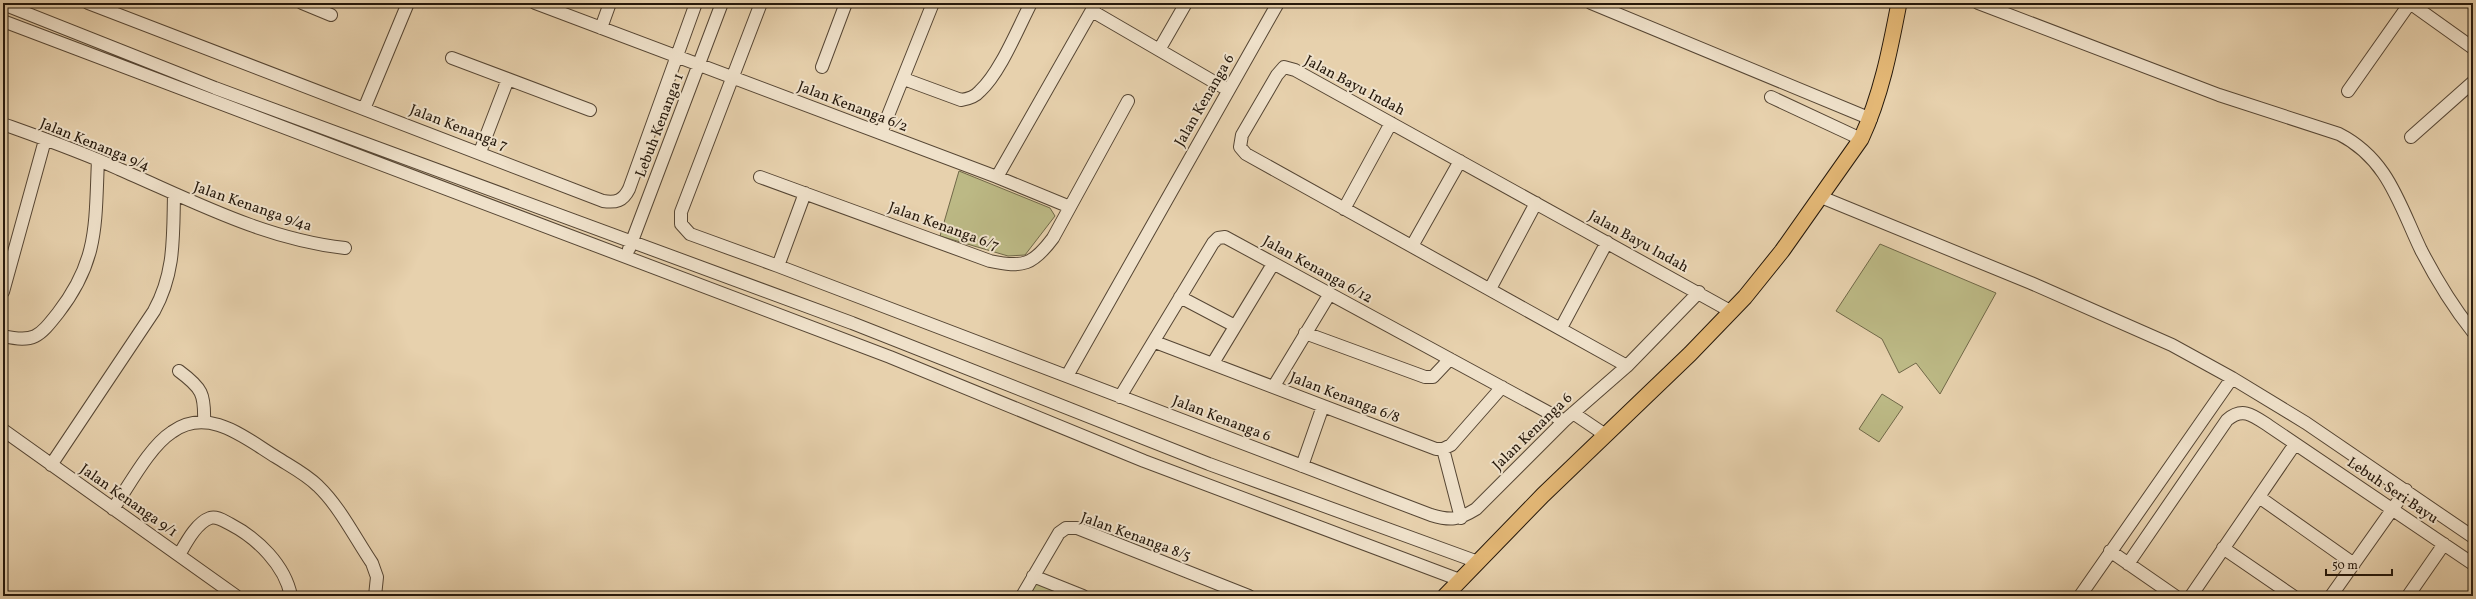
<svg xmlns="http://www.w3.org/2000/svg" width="2476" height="599" font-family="Vollkorn,serif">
<rect width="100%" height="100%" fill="#e7d1ad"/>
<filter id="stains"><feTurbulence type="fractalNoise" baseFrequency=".005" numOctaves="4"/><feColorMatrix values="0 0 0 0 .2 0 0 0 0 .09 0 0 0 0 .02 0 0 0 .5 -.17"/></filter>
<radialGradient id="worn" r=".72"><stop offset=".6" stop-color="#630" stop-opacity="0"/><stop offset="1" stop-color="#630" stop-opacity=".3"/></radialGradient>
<path fill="#bcb985" stroke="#706848" d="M959,171L1050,208L1055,216L1025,255L1008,256L940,236Z
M1880,244L1996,293L1940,394L1916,363L1899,373L1882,339L1836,311Z
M1882,394L1903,407L1879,442L1859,429Z
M1036,581L1070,596H1028Z"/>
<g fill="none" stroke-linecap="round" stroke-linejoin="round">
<g stroke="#564634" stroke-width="14">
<path id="minor" d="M88,3L603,201C616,203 623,201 629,189L696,3
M302,3L331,15
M535,3L997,177L1070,207
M761,3L681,212V224L690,234L778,266L1431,515C1451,521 1458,520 1476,509L1564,421L1627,366L1699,292
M1591,3L1871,119
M1978,3L2219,95L2339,134C2388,159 2399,204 2421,250C2436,279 2453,307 2473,332
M2410,3L2473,48
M3,4L215,88L852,323L1209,464L1478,562
M1092,11L1228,90
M3,21L890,357L1144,461L1460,580
M601,28L610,3
M1159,50L1186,3
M452,58L590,110
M822,67L846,3
M904,79L961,100C968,99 975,97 980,91C1000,73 1018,28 1031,3
M2348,91L2410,3
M1771,97L1861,139
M364,109L408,3
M3,124C42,138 82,152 119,169C193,201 264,239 345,248
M881,133L933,3
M2411,137L2473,82
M480,152L508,79
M760,177L990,261C1023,268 1033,265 1053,238L1128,101
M997,177L1096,3
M1821,197L2031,283L2172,345L2232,378L2306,423L2473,537
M1344,209L1391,123
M1412,246L1460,161
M629,249L722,3
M778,266L805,193
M1490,289L1536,203
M3,292L45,140
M1180,297L1235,326
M1561,328L1607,242
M1305,333L1425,377H1433L1450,359
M3,336C34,343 39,337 58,313C99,260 95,224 98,160
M1155,342L1436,449H1443L1451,445L1502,387
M1213,363L1273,264
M1627,366L1246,154L1240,147L1242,135L1277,75L1284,67L1295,70L1732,312
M179,371C202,388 205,394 204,422
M1067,376L1278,3
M1274,386L1329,295
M1120,397L1213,243L1218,238L1225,237L1564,421
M1573,413L1604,434
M3,430L236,596
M1443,449L1461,518
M51,465L154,311C175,273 173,238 174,195
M1302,466L1323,406
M2259,497L2354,564
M113,509C129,486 149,447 172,432C208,406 245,438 276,457C290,466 306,474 318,486C340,507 355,538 372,563L377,577L375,596
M2223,548L2293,596
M2110,551L2175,596
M179,555C186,543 196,523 210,518C217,516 224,521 230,524C257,538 285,565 291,596
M2128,564L2227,420C2243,406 2254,416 2269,426L2473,564
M1033,576L1083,596
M1022,596L1059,533L1066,528H1077L1249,596
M2080,596L2232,378
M2191,596L2295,444
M2331,596L2406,490
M2408,596L2444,544"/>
</g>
<g stroke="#25180b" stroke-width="17">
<path id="major" d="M1445,596L1543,495L1690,354L1745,297L1782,251L1861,139C1881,96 1890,50 1899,3"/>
</g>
<use href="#minor" stroke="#efe1ca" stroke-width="12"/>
<use href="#major" stroke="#e4b876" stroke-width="15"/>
</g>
<g text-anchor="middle" stroke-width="4" stroke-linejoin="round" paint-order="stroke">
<g font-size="15" fill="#25180b" stroke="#efe1ca">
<text transform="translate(1355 85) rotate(28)" y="5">Jalan Bayu Indah</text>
<text transform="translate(1204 100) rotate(-60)" y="5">Jalan Kenanga 6</text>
<text transform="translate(853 106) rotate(21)" y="5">Jalan Kenanga 6/2</text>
<text transform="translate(659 125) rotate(-69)" y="5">Lebuh Kenanga 1</text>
<text transform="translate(459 127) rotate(21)" y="5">Jalan Kenanga 7</text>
<text transform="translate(95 144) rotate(22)" y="5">Jalan Kenanga 9/4</text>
<text transform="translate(253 206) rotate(19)" y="5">Jalan Kenanga 9/4a</text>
<text transform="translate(944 226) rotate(20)" y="5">Jalan Kenanga 6/7</text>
<text transform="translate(1639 241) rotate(29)" y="5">Jalan Bayu Indah</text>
<text transform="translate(1318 269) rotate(29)" y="5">Jalan Kenanga 6/12</text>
<text transform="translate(1345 397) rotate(21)" y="5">Jalan Kenanga 6/8</text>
<text transform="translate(1222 418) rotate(21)" y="5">Jalan Kenanga 6</text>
<text transform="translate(1532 431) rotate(-44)" y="5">Jalan Kenanga 6</text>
<text transform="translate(2393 490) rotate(34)" y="5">Lebuh Seri Bayu</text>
<text transform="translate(129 500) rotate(35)" y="5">Jalan Kenanga 9/1</text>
<text transform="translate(1136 536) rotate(20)" y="5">Jalan Kenanga 8/5</text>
</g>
</g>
<rect width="2476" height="599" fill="none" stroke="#e7d1ad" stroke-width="16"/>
<rect x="4" y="4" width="2468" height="591" fill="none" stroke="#25180b" stroke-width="2"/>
<rect x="8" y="8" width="2460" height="583" fill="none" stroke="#25180b"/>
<path d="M2326 569v6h66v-6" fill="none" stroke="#25180b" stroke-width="2"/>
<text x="2332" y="569" font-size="12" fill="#25180b" stroke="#efe1ca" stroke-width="3" paint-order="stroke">50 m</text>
<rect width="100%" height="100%" filter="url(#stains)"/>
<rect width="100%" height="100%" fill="url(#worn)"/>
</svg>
